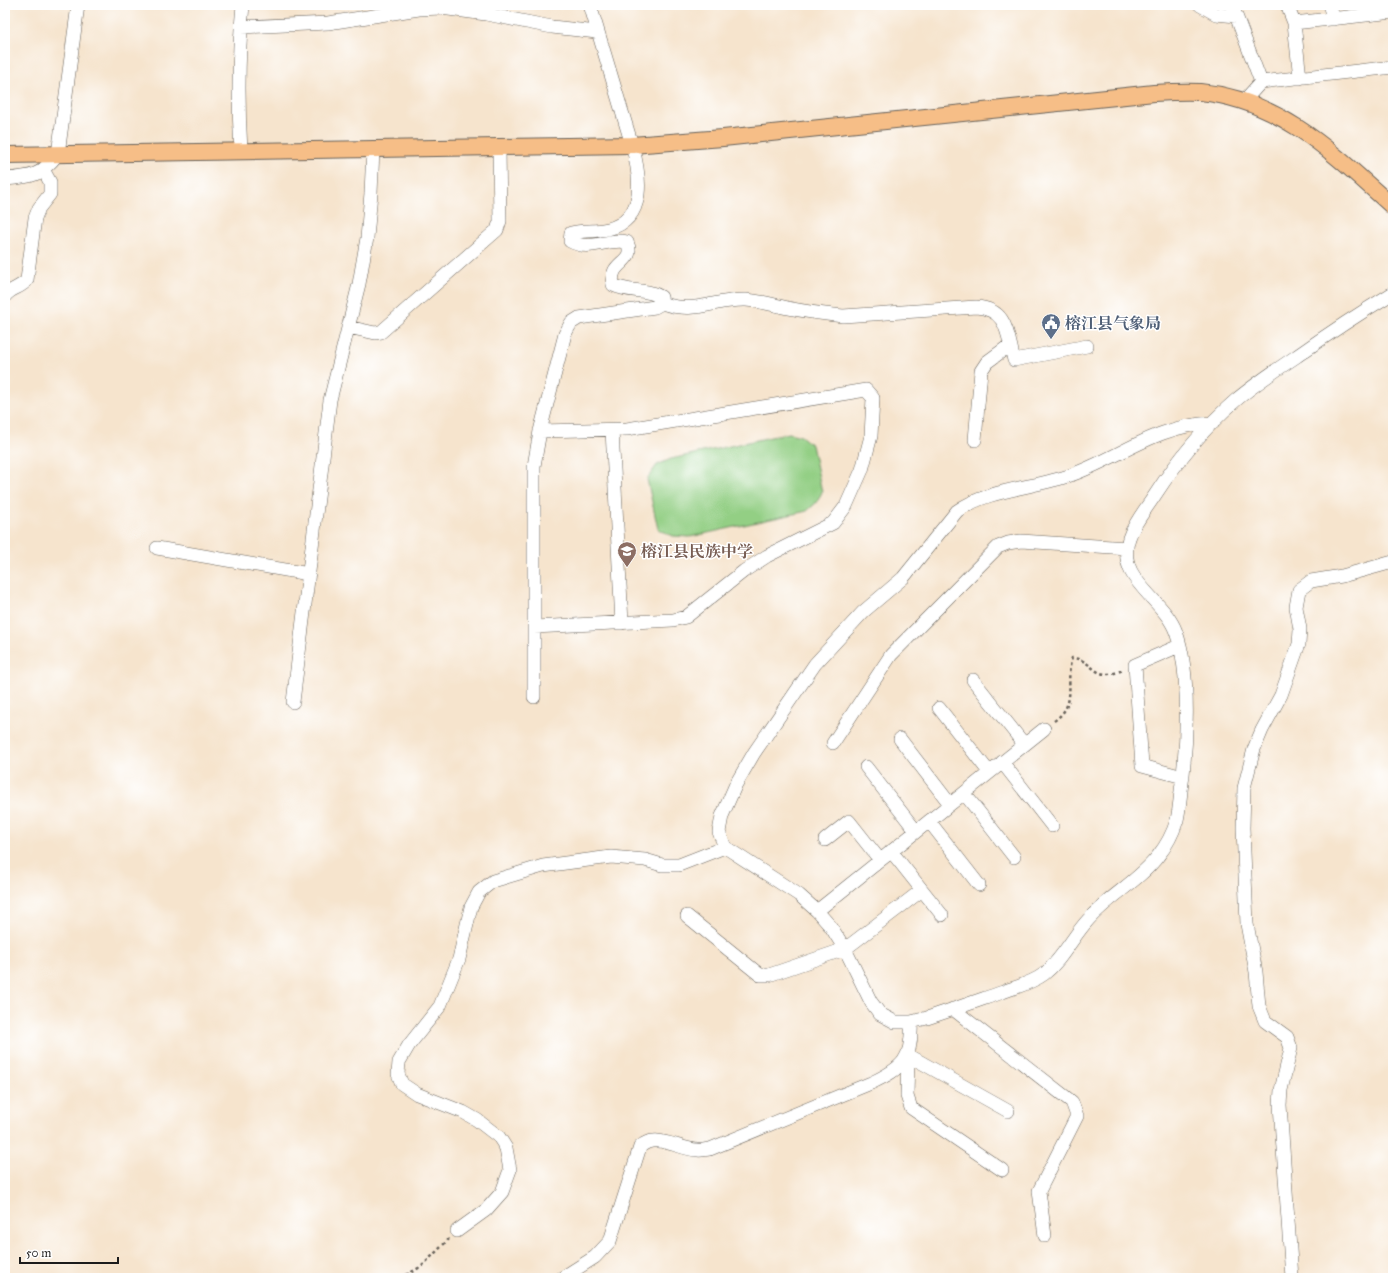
<svg xmlns="http://www.w3.org/2000/svg" width="1398" height="1283" font-family="'IM FELL Great Primer','Noto Serif SC',serif">
<rect width="100%" height="100%" fill="#fff"/>
<filter id="ink" filterUnits="userSpaceOnUse"><feTurbulence type="fractalNoise" baseFrequency=".025" numOctaves="2"/><feDisplacementMap in="SourceGraphic" scale="8" xChannelSelector="R" yChannelSelector="G"/><feConvolveMatrix kernelMatrix="1 2 1 2 8 2 1 2 1" color-interpolation-filters="sRGB"/></filter>
<filter id="wash" filterUnits="userSpaceOnUse"><feTurbulence type="fractalNoise" baseFrequency=".012" numOctaves="4" result="noise"/><feDisplacementMap in="SourceGraphic" scale="16" xChannelSelector="R" yChannelSelector="G"/><feGaussianBlur stdDeviation="0.9" result="paint"/><feColorMatrix in="noise" values="0 0 0 0 0 0 0 0 0 0 0 0 0 0 0 0 0 1.4 0 .05"/><feComposite in="paint" operator="in"/></filter>
<g filter="url(#wash)">
<rect width="100%" height="100%" fill="#f6e4cd"/>
<path fill="#93cf84" stroke="#587650" d="M789,433L801,436L812,445L822,492L817,502L807,511L690,537L673,536L658,529L647,479L657,465L671,459Z"/>
</g>
<g filter="url(#ink)">
<g fill="none" stroke-linecap="round" stroke-linejoin="round">
<g stroke="#68625a" stroke-width="14">
<path id="minor" d="M1200,5L1216,14L1236,16
M1232,5L1261,82L1244,101
M1287,5L1294,23L1300,78
M1329,5L1334,19
M1294,23L1393,12
M241,27L328,23L419,9L441,8L486,14L552,27L597,32
M1261,82L1393,67
M241,152C238,102 238,54 243,5
M5,179C33,177 40,176 58,154L78,5
M5,296C11,288 21,288 27,280L35,218L39,208L50,194V182L44,171
M662,303C694,315 715,299 746,300C760,301 774,305 788,308C807,312 824,314 843,316L976,307C1008,309 1007,334 1014,360L1087,346
M348,327L375,333L381,332L497,230L500,221L499,148
M1213,423C1156,425 1121,457 1071,475C1035,488 988,489 957,511L903,578L863,612L815,664L754,753L736,784L722,816L719,832L725,847L799,895L817,911L831,927L845,949L871,1002L880,1014L895,1022H911L927,1018C952,1010 977,1001 1003,992C1016,987 1032,983 1044,974C1062,960 1073,936 1088,920C1109,896 1139,881 1158,856C1167,845 1173,833 1177,820C1179,811 1180,800 1181,791C1187,747 1191,673 1176,632C1163,597 1115,580 1129,538C1134,523 1146,509 1155,495C1177,461 1205,427 1236,400C1255,384 1276,370 1297,356C1328,334 1360,313 1393,293
M612,430L622,623
M975,440L981,371L987,362L1010,345
M157,548L309,574
M534,627L673,620L686,617L744,571L767,556L833,523L846,506L862,470L871,436L873,398L866,390L627,429L540,431
M1179,646L1135,665L1142,766L1183,777
M973,680L1024,744
M534,697V466L540,431L565,334L571,323L579,318L655,307L662,303L661,297C647,288 629,293 613,285C608,260 637,264 627,242C608,237 591,253 570,241L571,233C583,230 595,232 608,229C648,219 640,174 632,145L590,5
M293,702L330,400L359,284L367,238L371,193L373,150
M939,708L989,772
M900,739L950,804
M833,743L891,655L998,547L1008,543L1021,541L1127,548
M1002,762L1052,826
M866,767L916,831
M964,793L1014,857
M929,821L979,885
M825,840L849,821L880,860
M891,851L942,915
M817,911L1044,729
M687,916L760,975H769L845,949L922,890
M953,1009L1072,1102L1077,1116L1039,1191L1045,1236
M1002,1170L911,1108L907,1096L908,1055L1008,1111
M457,1231L486,1210L502,1192L510,1170L506,1148L499,1137L477,1120L463,1112L417,1094L402,1084L398,1074L399,1062L409,1045L440,1006L459,959L471,907L479,892L493,881L543,866L611,857L645,860L662,865H679L725,847
M562,1278L595,1257L610,1241L640,1147C656,1132 678,1149 697,1150C701,1151 706,1149 710,1149L871,1083C903,1068 913,1059 911,1022
M1292,1278L1280,1105L1281,1090L1291,1048L1287,1037L1265,1021L1259,1006L1256,972L1247,924L1243,828L1244,788L1254,749L1262,730L1281,695L1299,644L1300,629L1296,607L1299,590L1311,581L1342,576L1393,562"/>
</g>
<g stroke="#68625a" stroke-width="18">
<path id="major" d="M5,155L632,145L723,138L1154,93C1169,92 1185,91 1200,92C1282,100 1335,155 1393,207"/>
</g>
<path stroke="#68625a" stroke-width="2.5" stroke-dasharray="3 3" stroke-linecap="butt" d="M1054,721C1079,703 1064,683 1072,658C1096,660 1091,683 1123,670
M401,1278L422,1266L449,1239"/>
<use href="#minor" stroke="#fff" stroke-width="13"/>
<use href="#major" stroke="#f6be87" stroke-width="16"/>
</g>
</g>
<defs>
<g id="civic-pin" transform="scale(1)"><path d="M0 17L-7.5 6A9.5 9.5 0 1 1 7.5 6Z" fill="#5c6f8a" stroke="#fff"/><path d="M-.6-6.5H3V-4.5H.6V-3L4-1V1h2V6H-6V1h2V-1L-.6-3ZM-1.2 2.5V6h2.4V2.5Z" fill="#fff"/></g>
<g id="school-pin" transform="scale(1)"><path d="M0 17L-7.5 6A9.5 9.5 0 1 1 7.5 6Z" fill="#8d6e63" stroke="#fff"/><path d="M0-5L7-2L0 1L-7-2ZM-4 1L0 2.5L4 1V4Q0 6-4 4Z" fill="#fff"/></g>
</defs>
<g fill-rule="evenodd">
<use href="#civic-pin" x="1051" y="323"/>
<use href="#school-pin" x="627" y="551"/>
</g>
<g text-anchor="middle" stroke-width="3" stroke-linejoin="round" paint-order="stroke">
<g font-size="16" font-weight="bold" fill="#4e5e75" stroke="#fff" text-anchor="start">
<text x="1065" y="329">榕江县气象局</text>
</g>
<g font-size="16" font-weight="bold" fill="#785e54" stroke="#fff" text-anchor="start">
<text x="641" y="557">榕江县民族中学</text>
</g>
</g>
<rect width="1398" height="1283" fill="none" stroke="#fff" stroke-width="20"/>
<path d="M20 1257v6h98v-6" fill="none" stroke="#1c1c1c" stroke-width="2"/>
<text x="26" y="1257" font-size="12" fill="#1c1c1c" stroke="#ffffff" stroke-width="3" paint-order="stroke">50 m</text>
</svg>
